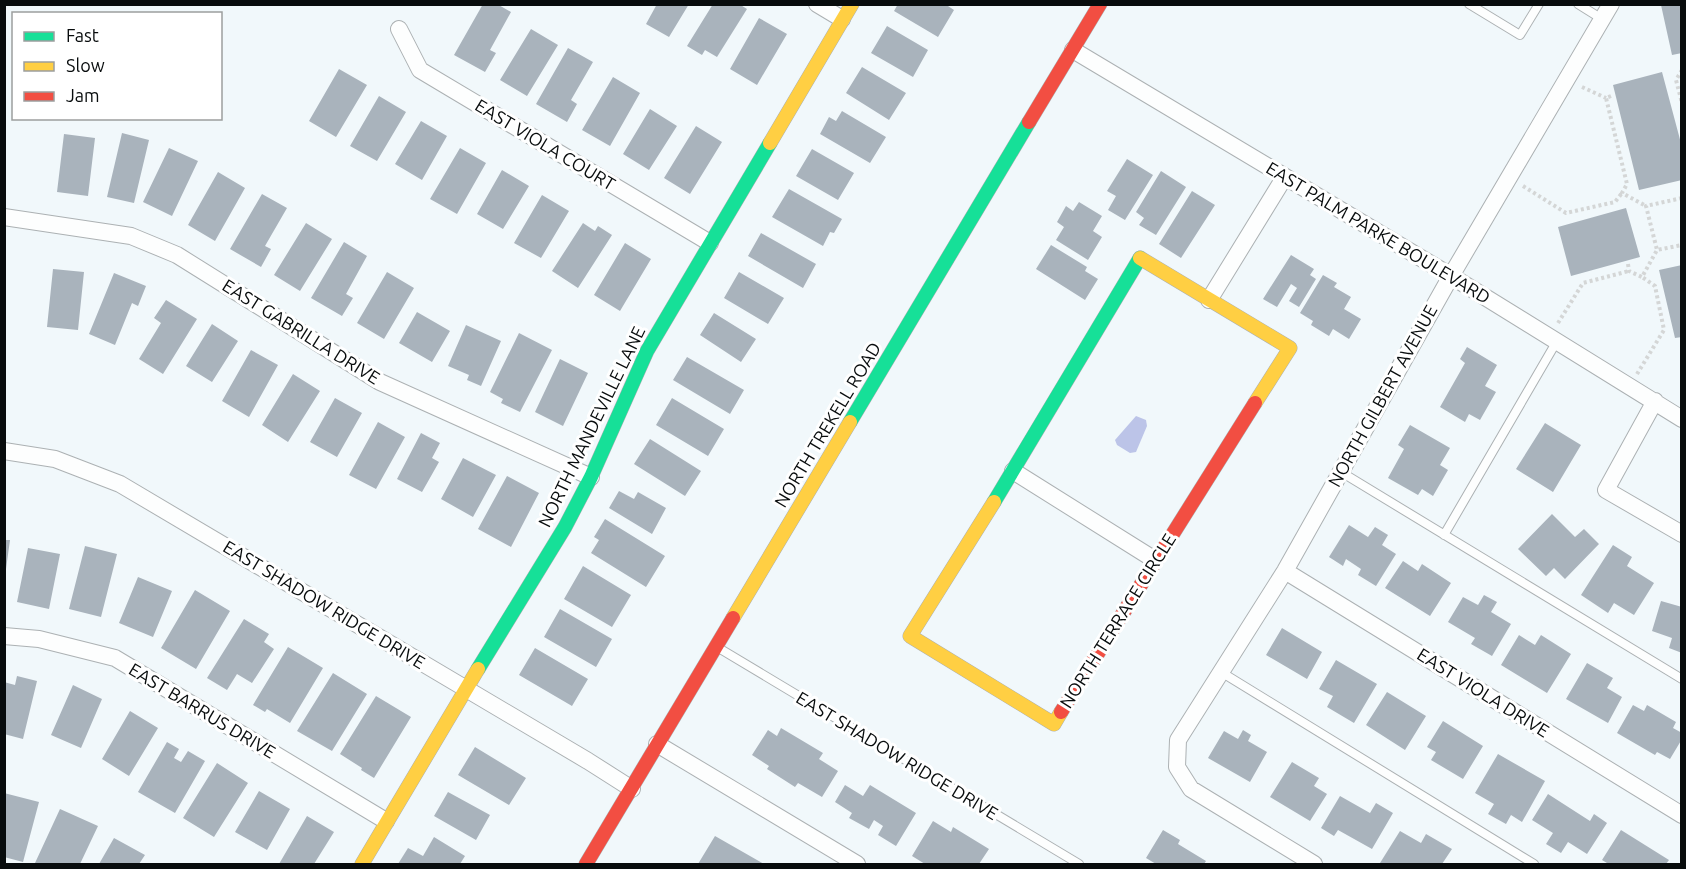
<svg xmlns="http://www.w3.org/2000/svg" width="1686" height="869" font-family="Ubuntu,sans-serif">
<rect width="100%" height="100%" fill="#f1f8fb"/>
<path fill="#bcc4e8" d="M1136,416L1146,420L1147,426L1136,452L1130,453L1117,445L1115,440Z"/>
<path fill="#a9b3bc" d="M483,4H497L511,12L490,50L496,53L485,72L454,55Z
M657,4H689L669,37L646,24Z
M713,4H739L747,9L717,57L705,50L702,55L687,46Z
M898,4H945L954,10L938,37L894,11Z
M1682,4V53L1672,55L1661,5Z
M759,18L787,34L757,85L730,69Z
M887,26L928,50L913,77L871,53Z
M531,29L558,45L527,96L500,80Z
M568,48L593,62L571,100L577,104L567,122L536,104Z
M862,67L906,93L889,120L846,93Z
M339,69L367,85L336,137L309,121Z
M1662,72L1682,147V180L1639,190L1613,85Z
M613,77L640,93L610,146L582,130Z
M379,96L406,112L377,161L350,146Z
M650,109L677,126L649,170L623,154Z
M842,111L886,137L870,163L820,134L829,117L836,121Z
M421,121L447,136L422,180L395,164Z
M696,126L722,142L690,194L664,178Z
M122,133L149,140L134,203L107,197Z
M64,134L95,138L88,196L57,192Z
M169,148L198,161L172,216L143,202Z
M460,148L486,163L457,214L430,199Z
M812,149L854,173L838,200L796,176Z
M1127,159L1153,175L1125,220L1108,210L1116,196L1107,191Z
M502,170L529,186L503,229L477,214Z
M1161,171L1186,187L1156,235L1139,225L1144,218L1136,212Z
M218,172L245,188L215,241L188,225Z
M789,189L842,219L834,233L830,232L823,246L772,217Z
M1192,191L1215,205L1181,258L1159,244Z
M262,194L287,208L265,246L271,249L261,267L230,249Z
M542,195L569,211L541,258L514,243Z
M1079,202L1102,216L1093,231L1102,237L1088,260L1056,240L1064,227L1057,222L1066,206L1073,211Z
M1626,208L1640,257L1571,276L1558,227Z
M306,223L332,239L300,291L274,275Z
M583,223L595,231L598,226L612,235L578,288L552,271Z
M761,233L816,264L803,288L748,256Z
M344,242L367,256L346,294L353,298L342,316L311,298Z
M625,243L651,259L620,311L594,295Z
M1051,245L1087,267L1085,271L1098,279L1085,300L1036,269Z
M1291,255L1314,269L1310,275L1316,279L1299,307L1289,301L1297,288L1291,284L1277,307L1263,299Z
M1682,265V337L1675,338L1659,270Z
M53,269L84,272L78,330L47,327Z
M387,272L414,288L384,339L357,323Z
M739,272L784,298L768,324L724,298Z
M114,273L146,286L138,306L132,303L115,345L89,334Z
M1323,275L1337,283L1334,287L1351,297L1344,309L1361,319L1349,339L1333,329L1329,336L1311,325L1313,321L1300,313Z
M166,300L197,319L163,374L139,359L161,323L154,318Z
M417,312L450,331L432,362L399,343Z
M714,313L756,339L741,362L700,335Z
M212,324L238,341L212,382L186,366Z
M466,325L501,341L481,386L467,380L469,375L448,366Z
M519,333L552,350L520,412L501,403L503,399L490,392Z
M1467,347L1497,365L1485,386L1496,392L1480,420L1469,414L1465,422L1440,407L1465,363L1460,359Z
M251,350L278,365L249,417L222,401Z
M687,357L744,390L730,414L673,380Z
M560,359L588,373L563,426L535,412Z
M293,374L320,391L288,442L262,425Z
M335,398L362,413L337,457L310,442Z
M672,398L724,429L708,456L656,425Z
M378,422L405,437L376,489L349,475Z
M1545,423L1581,445L1553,492L1516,469Z
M1410,425L1450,448L1440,465L1448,470L1433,496L1422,489L1418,495L1388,478L1404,449L1398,445Z
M421,433L440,443L432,458L439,462L422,492L397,479Z
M650,439L701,471L685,496L634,464Z
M463,458L496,475L473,517L441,499Z
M507,476L539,493L511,547L478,529Z
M619,491L634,499L638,492L666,508L652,534L609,508Z
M1552,514L1575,537L1584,529L1599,544L1565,579L1554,568L1546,576L1518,549Z
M605,519L665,556L646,587L591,553L599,540L594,537Z
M1349,525L1368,537L1375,527L1388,535L1382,545L1396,554L1376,586L1358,575L1361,569L1346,559L1343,566L1329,557Z
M4,540H10L6,569H4Z
M1613,545L1632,557L1627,566L1654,583L1634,615L1614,603L1608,613L1581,595Z
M85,546L117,554L101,617L69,609Z
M28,548L60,554L49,609L17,602Z
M1403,561L1418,571L1422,564L1451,583L1430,616L1385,588Z
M583,566L631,595L612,627L564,599Z
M138,577L172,591L153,637L119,623Z
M195,590L230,611L196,669L161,648Z
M1484,595L1497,602L1491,612L1511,624L1492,656L1471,644L1475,638L1448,622L1463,597L1478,605Z
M1661,601L1682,607V653L1669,648L1672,638L1652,631Z
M560,609L612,639L596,667L544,637Z
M244,619L269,634L264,642L274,649L252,683L237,674L227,690L207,678Z
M1282,628L1322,652L1307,679L1266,655Z
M1519,635L1535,645L1541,635L1571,654L1547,693L1501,665Z
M288,647L323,668L290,723L267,709L265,712L253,705Z
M535,648L588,679L572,706L519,675Z
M1336,660L1377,684L1354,723L1327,707L1333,696L1319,689Z
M1587,663L1613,678L1607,688L1622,697L1608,723L1566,699Z
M333,673L367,694L332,751L297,731Z
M17,676L37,681L23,739L4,734V682L15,685Z
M73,685L102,699L81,748L51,735Z
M1387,692L1426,716L1405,750L1366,725Z
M376,696L411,717L374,778L361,770L362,768L340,754Z
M1633,705L1644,711L1647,705L1676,722L1673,728L1682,733V739L1670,759L1657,752L1655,755L1617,733Z
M130,711L158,728L129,776L102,759Z
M1443,721L1483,746L1463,779L1431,760L1436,752L1427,747Z
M781,728L823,753L819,759L838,771L822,797L798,783L795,787L767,769L769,766L752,755L768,730L777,736Z
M1243,730L1251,735L1248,741L1267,752L1250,782L1208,758L1224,731L1238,739Z
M167,742L179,749L174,758L181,762L188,751L205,761L175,813L138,792Z
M475,747L526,778L509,805L458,775Z
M1498,754L1545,781L1522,822L1511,815L1506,824L1488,814L1494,804L1475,793Z
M1292,762L1319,778L1314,786L1327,794L1310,821L1270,797Z
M217,763L248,783L214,837L183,818Z
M845,785L863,796L870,785L916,813L896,846L878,835L883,826L874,820L869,829L849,818L852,813L835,802Z
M259,791L290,809L267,850L235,832Z
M448,792L490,815L476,840L434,816Z
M4,793L39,802L23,862L4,857Z
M1548,794L1590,821L1594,814L1607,823L1587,854L1568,842L1561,853L1546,844L1553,833L1532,820Z
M1340,796L1370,813L1376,803L1393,813L1372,849L1338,830L1334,836L1321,828Z
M60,809L98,826L80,864H38L35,863Z
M307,816L334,832L314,864H279Z
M933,821L951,832L953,827L989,849L979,864H925L912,856Z
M1163,830L1180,840L1178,844L1206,861L1204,864H1156L1146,858Z
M1621,830L1669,860L1666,864H1606L1607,863L1602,860Z
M1400,831L1421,843L1426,834L1452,849L1442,864H1382L1380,863Z
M715,836L764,864H698Z
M434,837L465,856L460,864H398L408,848L423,856Z
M114,838L145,855L139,864H99Z"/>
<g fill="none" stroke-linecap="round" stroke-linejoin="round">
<g stroke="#acb1b3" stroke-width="10">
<path id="lane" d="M1469,4L1520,35L1539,4
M1578,4L1602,19
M1341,472L1682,679
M1444,535L1557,341
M717,647L1079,864
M1221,672L1534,864"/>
</g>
<g stroke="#acb1b3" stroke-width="18">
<path id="street" d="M817,4L842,19
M399,29L420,70L710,243
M1073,50L1451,276L1682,419
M4,217L131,236L177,255L380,382L591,477
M1209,300L1284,178
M1655,401L1606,490L1682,534
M4,451L55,459L120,484L588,761L632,789
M1013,471L1155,560
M1285,571L1682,815
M4,636L39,639L115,658L386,821
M657,744L857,864
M1314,864L1191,789L1177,767L1178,740L1285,571L1451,276L1611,4"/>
</g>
<g stroke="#acb1b3" stroke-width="15">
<path id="fast" d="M850,422L1029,122
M994,502L1140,258
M478,669L565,527L591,477L647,351L770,143"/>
</g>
<g stroke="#acb1b3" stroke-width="15">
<path id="slow" d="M770,143L852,4
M1140,258L1290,348L1255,403
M994,502L910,636L1054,724L1061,712
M733,618L850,422
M362,864L478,669"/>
</g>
<g stroke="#acb1b3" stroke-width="15">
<path id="jam" d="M1029,122L1100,4
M1061,712L1255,403
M586,864L733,618"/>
</g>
<path stroke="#d4d6d6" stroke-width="4" stroke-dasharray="3 3" stroke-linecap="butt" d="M1682,70L1676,80L1682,103
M1582,87L1606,98
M1611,96L1606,98L1627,184L1622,193L1646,206
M1523,186L1566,213L1615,202L1622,193
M1682,198L1646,206L1657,250L1682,245
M1628,264L1629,271L1642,277L1657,250
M1558,323L1583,283L1629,271
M1637,374L1664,330L1655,286L1642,277"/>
<use href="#lane" stroke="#fdfefe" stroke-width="8"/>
<use href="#street" stroke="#fdfefe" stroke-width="16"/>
<use href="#fast" stroke="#16e098" stroke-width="14"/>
<use href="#slow" stroke="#ffcf43" stroke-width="14"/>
<use href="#jam" stroke="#f24e42" stroke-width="14"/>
</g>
<g text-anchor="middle" stroke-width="6" stroke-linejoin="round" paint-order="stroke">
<g font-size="18" fill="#080c0d" stroke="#fff">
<text transform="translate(545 145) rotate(31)" y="6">EAST VIOLA COURT</text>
<text transform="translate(1378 233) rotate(31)" y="6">EAST PALM PARKE BOULEVARD</text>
<text transform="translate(301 332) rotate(32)" y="6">EAST GABRILLA DRIVE</text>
<text transform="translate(1383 396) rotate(-61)" y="6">NORTH GILBERT AVENUE</text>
<text transform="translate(828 425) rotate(-59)" y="6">NORTH TREKELL ROAD</text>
<text transform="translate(592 427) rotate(-64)" y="6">NORTH MANDEVILLE LANE</text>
<text transform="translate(324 605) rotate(31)" y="6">EAST SHADOW RIDGE DRIVE</text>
<text transform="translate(1118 621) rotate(-58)" y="6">NORTH TERRACE CIRCLE</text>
<text transform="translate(1483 693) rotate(32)" y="6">EAST VIOLA DRIVE</text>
<text transform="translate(202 711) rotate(31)" y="6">EAST BARRUS DRIVE</text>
<text transform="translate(897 756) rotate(31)" y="6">EAST SHADOW RIDGE DRIVE</text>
</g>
</g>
<rect width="1686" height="869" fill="none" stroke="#080c0d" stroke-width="12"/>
<rect x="12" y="12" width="210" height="108" fill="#ffffff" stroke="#9c9e9e" stroke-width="1.5"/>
<rect x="24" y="32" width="30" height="9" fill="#16e098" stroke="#9c9e9e" stroke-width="1.5"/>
<text x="66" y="42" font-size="18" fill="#080c0d">Fast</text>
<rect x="24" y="62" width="30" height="9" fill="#ffcf43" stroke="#9c9e9e" stroke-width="1.5"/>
<text x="66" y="72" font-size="18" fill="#080c0d">Slow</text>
<rect x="24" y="92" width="30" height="9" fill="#f24e42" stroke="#9c9e9e" stroke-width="1.5"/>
<text x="66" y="102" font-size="18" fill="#080c0d">Jam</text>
</svg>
